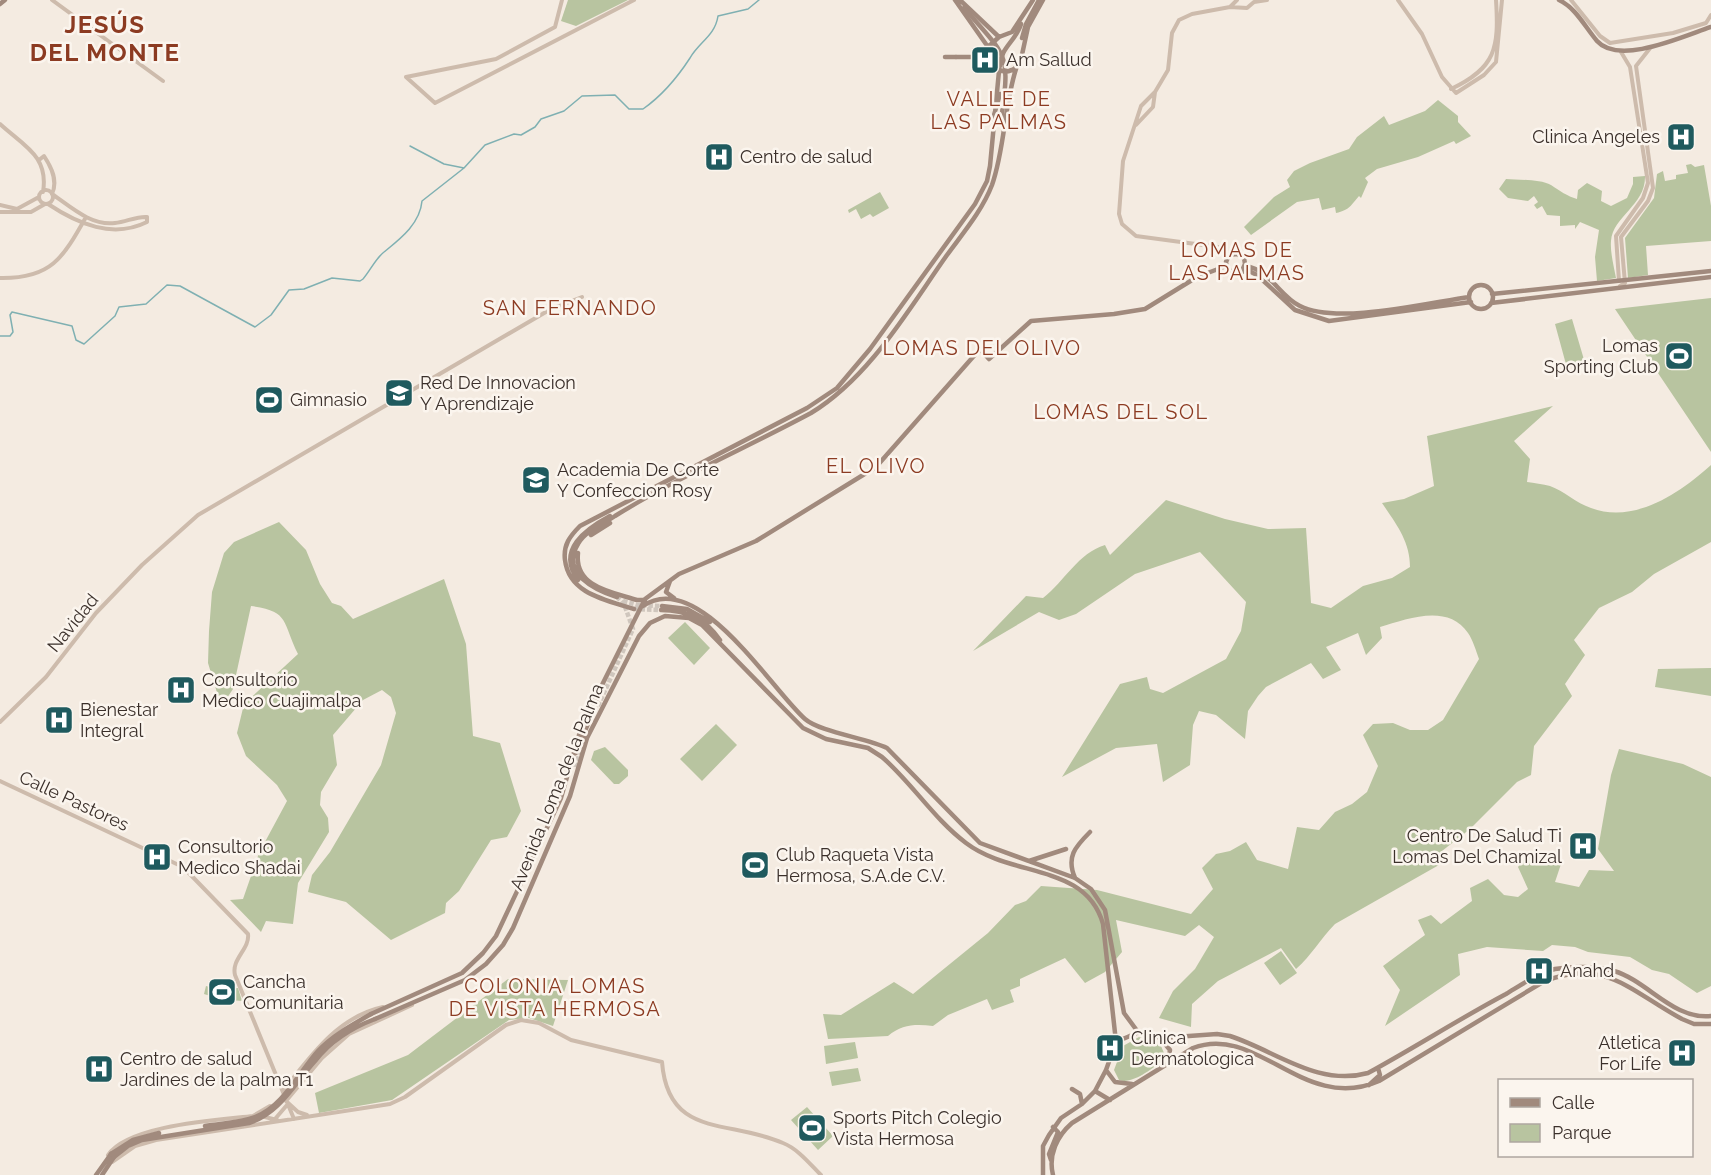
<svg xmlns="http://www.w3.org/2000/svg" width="1711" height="1175" font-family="Raleway,sans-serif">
<rect width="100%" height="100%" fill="#f4ebe1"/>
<path fill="#b8c4a0" d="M568,0H628L576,26L561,21Z
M1438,100L1458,116V122L1471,136L1456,144L1454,141L1418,157L1377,169L1365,178L1368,182L1361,198L1359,196C1351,205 1350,210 1336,213L1335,207L1322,210L1319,198L1297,202L1251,235L1244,227L1274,197L1290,187L1287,180L1294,171L1310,163L1349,149L1357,137L1384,116L1389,125L1425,111Z
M1691,164L1695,167L1704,165L1711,206V241L1646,246L1648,275L1628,278L1625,238L1654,198L1657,174L1663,171L1665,181L1676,179V175L1688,173L1686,165Z
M1645,176C1646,205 1613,216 1611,241C1610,252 1614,267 1616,278L1597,281L1595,257L1599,230L1580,222L1575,229V225L1560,226V216L1547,215L1542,206L1537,209L1534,205L1538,202L1534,196L1528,201L1508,198L1499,189L1506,179C1518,180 1540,179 1551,185C1560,191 1567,196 1577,199L1578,190L1587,183L1602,191L1601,201L1611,206L1627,198L1633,184V177Z
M880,192L889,208L873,217L870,214L861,219L856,209L849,213L848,210Z
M1711,298V452L1615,309Z
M1572,319L1585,363L1567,368L1555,324Z
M1553,406L1514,441L1530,459L1527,482C1534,483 1543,484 1550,486C1564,491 1576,503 1591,508C1634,524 1679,494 1711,465V542L1654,574L1632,592L1599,608L1574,640L1585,655L1565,684L1572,696L1534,746L1531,775L1517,782L1470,829L1442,851L1446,861L1335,924C1320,939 1312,955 1296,969L1281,948L1218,981L1192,1004L1191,1027L1159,1018L1173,991L1195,969L1214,937L1199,925L1185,936L1116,920L1122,952L1105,972L1085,983L1065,958L1020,979V986L1010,990L1014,1002L992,1010L987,999L948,1015L933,1026C916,1024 902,1024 888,1036L828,1039L823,1014L841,1015L894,982L913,994L988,933L1015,905L1026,901L1041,886L1097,890L1191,914L1213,889L1202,868L1216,854L1230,851L1246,842L1257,860L1288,869L1297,827L1319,830L1335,812L1352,804L1367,792L1378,766L1363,735L1373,724L1393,723L1410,730H1428L1443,720L1479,659C1476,651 1473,640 1468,633C1448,603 1407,619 1380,627L1382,638L1366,655L1358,633L1326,647L1341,670L1323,679L1311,663L1266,687L1258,696L1248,711L1245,739L1216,715L1199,711L1193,725L1190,765L1163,782L1157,744L1116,748L1062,777L1120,684L1147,677L1150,689L1163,693L1226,659L1241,631L1246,602L1200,552L1135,574L1076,614L1059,620L1039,612L973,651L1026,596L1043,598C1065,581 1078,553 1105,545L1110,555L1166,500L1225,519L1268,529L1306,528L1311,603L1331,608L1363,586L1392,578L1410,567C1410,541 1396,524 1382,503L1404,499L1434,486L1427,436Z
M279,522L306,550L320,584L332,603L341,606L353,619L444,579L466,644L473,736L500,743L521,811L507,837L491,840L459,891L446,903L445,913L391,940L346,902L308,892L312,875L330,852L381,765L396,713L391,697L382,690L363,700L333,735L337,765L321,792L320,805L328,818L329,832L298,883L293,924L266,921L261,932L230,900L243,899L259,853L287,801L277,785L246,756L237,733L244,704L298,654C282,622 290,611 251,606L233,689L227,698L218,696L208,663L209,631L212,592L224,553L234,542Z
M685,622L710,648L694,665L668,638Z
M1711,668V696L1655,687L1658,669Z
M716,724L737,745L702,781L680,759Z
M605,747L628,770V776L619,784H614L591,760L594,751Z
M1619,749L1683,764L1711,777V986L1697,993L1669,974L1652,970L1630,957L1588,952L1575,947L1552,945L1543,951L1487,947L1458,954L1460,975L1385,1026L1400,990L1383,966L1425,935L1418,920L1431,915L1441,924L1472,901L1470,888L1488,879L1504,895L1518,897L1528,889L1518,867L1528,854L1561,864L1555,882L1579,887L1589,870L1614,871L1598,849L1611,775Z
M1281,951L1297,973L1280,985L1264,963Z
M508,979L568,980L553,1026L529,1018L509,1020L392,1100L319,1113L315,1093L408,1055Z
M206,986L220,990L238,988L242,1001L220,999L204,994Z
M1139,1037L1161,1046L1164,1053L1163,1060C1153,1068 1132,1085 1119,1080L1114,1070L1123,1046Z
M855,1042L858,1058L826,1064L824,1046Z
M858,1068L861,1081L832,1086L829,1072Z
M807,1107L833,1136L818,1150L791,1120Z"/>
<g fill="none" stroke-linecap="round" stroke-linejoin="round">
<path stroke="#7fb0b2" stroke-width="1.5" d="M410,146L444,164L464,168L485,145L514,134L521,135L535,127L541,119L564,111L582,96L615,95L629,109H643C663,95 677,78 690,58C699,42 715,36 718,16L748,9L759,0
M0,336H10L13,332L10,315L12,312L72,326L76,340L84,344L115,316L119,307L146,304L167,285L180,286L255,327L271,315L289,290L304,289L332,278L360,281L363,279C370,271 376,258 384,252C400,239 420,224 422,201L464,168"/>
<path stroke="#cfc6bd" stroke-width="4.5" stroke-dasharray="4.5 2" stroke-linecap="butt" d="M623,601L637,605L662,606
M634,609L661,610
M598,706L633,629L624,604L617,597
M575,767L582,747"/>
<path stroke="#cdbbac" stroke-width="4" d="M52,0L163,81
M562,0L555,27L496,59L406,77L435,103L634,0
M1398,0L1422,34L1442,77L1456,93L1484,75L1496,62L1502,0
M1571,0L1600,36L1610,43L1673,33L1706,23L1711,15
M1230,7L1237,0
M1451,89C1496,68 1499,48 1496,0
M1155,92L1141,106L1123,161L1119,214L1122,224L1136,236L1218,247L1229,255
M0,124C24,146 49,156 43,192
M1136,125L1153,107L1155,92L1168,70L1172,33L1179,20L1192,14L1230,7L1247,8L1254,2L1267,0
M39,160L44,156C52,168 58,181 52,194C71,207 91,226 115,223C126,222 137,216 147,217
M39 197a7 7 0 1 1 14 0a7 7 0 1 1-14 0Z
M48,204C78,224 113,239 147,222V217
M0,205L17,209L39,197
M0,212H31L45,204
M0,278C51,279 63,258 86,217
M1619,281L1616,236L1643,198L1648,183L1630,67L1621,52
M1620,286L1625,283L1621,237L1648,201L1653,188L1636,66L1651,47
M0,722L46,677L96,613L142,565L198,515L551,309L582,297
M0,781L183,867L248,934C250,949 231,959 235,975L294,1119
M283,1091C310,1057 337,1017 383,1007
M307,1115L298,1112L286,1101L322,1058L349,1034L412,1005
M253,1116L270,1106
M261,1116L277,1120
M275,1119L287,1105
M108,1155C128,1125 218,1120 253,1116
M112,1162L135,1146L156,1140L390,1104L405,1097L506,1025L521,1020L539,1023L571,1040L662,1062C668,1139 729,1119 783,1143C798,1149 809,1163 821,1175"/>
<path stroke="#a18a7d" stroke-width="4.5" d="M955,0L988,47
M960,0L999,37
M1033,0L1012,32L999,37L988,47L990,64C1000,73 1010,75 1020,64L1028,27L1043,0
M1559,0C1576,8 1585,27 1597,41C1619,66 1684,36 1711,27
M0,4L5,0
M1022,38L1026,24L1039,0
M945,57H956
M1000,66C1000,48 1016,41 1021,24
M994,115L1000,94
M1245,266C1270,269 1279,296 1300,306C1337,325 1427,303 1469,297
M1242,271L1245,264L1244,258L1237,254L1229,255L1226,262L1227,268L1233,273L1249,271L1257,275L1295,310L1329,321L1471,302
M1469 297a12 12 0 1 1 24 0a12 12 0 1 1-24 0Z
M1492,294L1711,271
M1491,303L1711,277
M591,535L610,523
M578,553C574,587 612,592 637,600H645
M578,580C556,550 586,529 610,516
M670,581L666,592L674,598
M617,597C595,590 560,573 578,544C585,531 603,524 615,516C678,477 746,448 811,413C870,377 908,310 947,255C963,233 982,211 992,185C1005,148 1004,106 1016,69
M643,606C698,568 771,689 805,719C820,732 866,738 887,748L980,843L1075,878L1091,889L1105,910L1124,1013L1138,1032
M662,606L687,609L710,622
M634,609C606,600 569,594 565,560C563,545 570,536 580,526L807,408L837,388L870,349L975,204L987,181L990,166L999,71
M661,610C687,610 705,619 720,640
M576,753L597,702
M1029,861L1066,849
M1075,878C1066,857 1075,847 1090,832
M371,1014L462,973L483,953L496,936L561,798L579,735L589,711L645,599L679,574L756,541L876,467L980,349L989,359L1031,321L1114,314L1145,309L1197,277L1226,266
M375,1019L465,980L486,964L503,945L513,928L570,796L587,738L639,636L650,623L665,616L689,618L702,625L803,728L826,739L868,748L882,757C912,783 934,819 966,843C1012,878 1086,863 1103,924L1116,1042
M1161,1039L1170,1050L1168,1062
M1106,1070L1115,1082L1132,1084
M1369,1085L1380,1075L1378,1068
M1072,1089L1080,1094L1082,1104
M1095,1091L1110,1100
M1051,1160L1049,1154L1058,1132L1053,1127
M96,1175L111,1154
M102,1175L114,1157
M1043,1175V1146L1049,1135L1061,1118L1082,1104L1095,1091L1106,1070L1116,1042L1139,1032L1161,1038L1217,1034L1230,1036C1276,1051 1318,1087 1368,1073C1414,1048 1459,1019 1506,994C1521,985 1538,973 1555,969C1573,966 1596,966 1614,971C1648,981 1673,1020 1711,1016
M1053,1175C1048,1155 1057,1136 1072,1123L1193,1048C1257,1023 1304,1114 1379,1081L1543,982C1604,956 1633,993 1682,1019L1694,1024H1711"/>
<path stroke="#a18a7d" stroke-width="4.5" d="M964,8C1009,59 1010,53 1001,121
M956,57H993L1005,64
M205,1126C221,1123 240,1123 255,1117C283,1107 299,1072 318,1051C333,1035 352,1025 371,1014
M111,1154L133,1140L159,1133
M114,1157L128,1146L142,1140L249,1123C280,1113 294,1084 315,1061C331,1041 351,1028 375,1019"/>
</g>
<defs>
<g id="hospital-square" transform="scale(1.5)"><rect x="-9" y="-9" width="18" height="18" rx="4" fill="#1f5a5e" stroke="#fbf5ee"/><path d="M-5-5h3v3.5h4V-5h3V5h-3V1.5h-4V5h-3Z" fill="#fff"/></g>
<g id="stadium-square" transform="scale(1.5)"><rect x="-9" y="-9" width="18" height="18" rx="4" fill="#1f5a5e" stroke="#fbf5ee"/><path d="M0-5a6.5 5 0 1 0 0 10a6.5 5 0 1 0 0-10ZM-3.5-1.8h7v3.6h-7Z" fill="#fff"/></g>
<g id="university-square" transform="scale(1.5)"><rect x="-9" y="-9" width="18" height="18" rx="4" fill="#1f5a5e" stroke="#fbf5ee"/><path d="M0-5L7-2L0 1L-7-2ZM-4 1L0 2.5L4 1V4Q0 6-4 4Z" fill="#fff"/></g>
</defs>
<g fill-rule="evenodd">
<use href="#hospital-square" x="985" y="60"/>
<use href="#hospital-square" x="1681" y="137"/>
<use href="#hospital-square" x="719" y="157"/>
<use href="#stadium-square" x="1679" y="356"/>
<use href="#university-square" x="399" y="393"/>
<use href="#stadium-square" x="269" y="400"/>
<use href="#university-square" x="536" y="480"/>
<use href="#hospital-square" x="181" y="690"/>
<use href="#hospital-square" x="59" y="720"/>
<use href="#hospital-square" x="1583" y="846"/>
<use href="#hospital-square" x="157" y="857"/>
<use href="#stadium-square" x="755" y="865"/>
<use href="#hospital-square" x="1539" y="971"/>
<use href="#stadium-square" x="222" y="992"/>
<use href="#hospital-square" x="1110" y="1048"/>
<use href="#hospital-square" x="1682" y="1053"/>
<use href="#hospital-square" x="99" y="1069"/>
<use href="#stadium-square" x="812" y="1128"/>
</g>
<g text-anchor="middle" stroke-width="5" stroke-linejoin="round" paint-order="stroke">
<g font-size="18" fill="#3b302b" stroke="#fbf5ee" text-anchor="start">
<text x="1006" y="66">Am Sallud</text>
<text x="1660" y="143" text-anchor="end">Clinica Angeles</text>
<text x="740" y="163">Centro de salud</text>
<text x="1658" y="352" text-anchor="end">Lomas<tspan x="1658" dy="21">Sporting Club</tspan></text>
<text x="420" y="389">Red De Innovacion<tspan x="420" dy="21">Y Aprendizaje</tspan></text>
<text x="290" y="406">Gimnasio</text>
<text x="557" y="476">Academia De Corte<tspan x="557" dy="21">Y Confeccion Rosy</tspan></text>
<text x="202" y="686">Consultorio<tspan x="202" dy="21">Medico Cuajimalpa</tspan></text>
<text x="80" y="716">Bienestar<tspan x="80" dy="21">Integral</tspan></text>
<text x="1562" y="842" text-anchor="end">Centro De Salud Ti<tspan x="1562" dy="21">Lomas Del Chamizal</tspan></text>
<text x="178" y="853">Consultorio<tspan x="178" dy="21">Medico Shadai</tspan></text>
<text x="776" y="861">Club Raqueta Vista<tspan x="776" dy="21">Hermosa, S.A.de C.V.</tspan></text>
<text x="1560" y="977">Anahd</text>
<text x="243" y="988">Cancha<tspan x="243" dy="21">Comunitaria</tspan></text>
<text x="1131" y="1044">Clinica<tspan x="1131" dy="21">Dermatologica</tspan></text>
<text x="1661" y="1049" text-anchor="end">Atletica<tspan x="1661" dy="21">For Life</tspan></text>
<text x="120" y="1065">Centro de salud<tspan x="120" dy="21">Jardines de la palma T1</tspan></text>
<text x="833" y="1124">Sports Pitch Colegio<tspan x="833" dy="21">Vista Hermosa</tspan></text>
</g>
<g font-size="18" fill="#3b302b" stroke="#fbf5ee">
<text transform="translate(73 623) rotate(-51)" y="6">Navidad</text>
<text transform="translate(557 787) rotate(-68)" y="6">Avenida Loma de la Palma</text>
<text transform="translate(74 801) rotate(25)" y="6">Calle Pastores</text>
</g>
<g font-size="20" letter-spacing="1.5" fill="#8c3b22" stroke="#fbf5ee">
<text x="999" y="106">VALLE DE<tspan x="999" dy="23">LAS PALMAS</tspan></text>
<text x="1237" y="257">LOMAS DE<tspan x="1237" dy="23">LAS PALMAS</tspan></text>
<text x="570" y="315">SAN FERNANDO</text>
<text x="982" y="355">LOMAS DEL OLIVO</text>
<text x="1121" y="419">LOMAS DEL SOL</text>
<text x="876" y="473">EL OLIVO</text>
<text x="555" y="993">COLONIA LOMAS<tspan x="555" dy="23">DE VISTA HERMOSA</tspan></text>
</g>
<g font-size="24" font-weight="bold" letter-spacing="1.5" fill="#8c3b22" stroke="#fbf5ee">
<text x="105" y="33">JESÚS<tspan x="105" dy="28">DEL MONTE</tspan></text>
</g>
</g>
<rect x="1498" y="1079" width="195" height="78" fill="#fbf5ee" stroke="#aea6a0" stroke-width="1.5"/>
<rect x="1510" y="1098" width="30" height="9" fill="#a18a7d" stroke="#aea6a0" stroke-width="1.5"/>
<text x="1552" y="1109" font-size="18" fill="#3b302b">Calle</text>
<rect x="1510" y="1124" width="30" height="18" fill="#b8c4a0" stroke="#aea6a0" stroke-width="1.5"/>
<text x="1552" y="1139" font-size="18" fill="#3b302b">Parque</text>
</svg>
